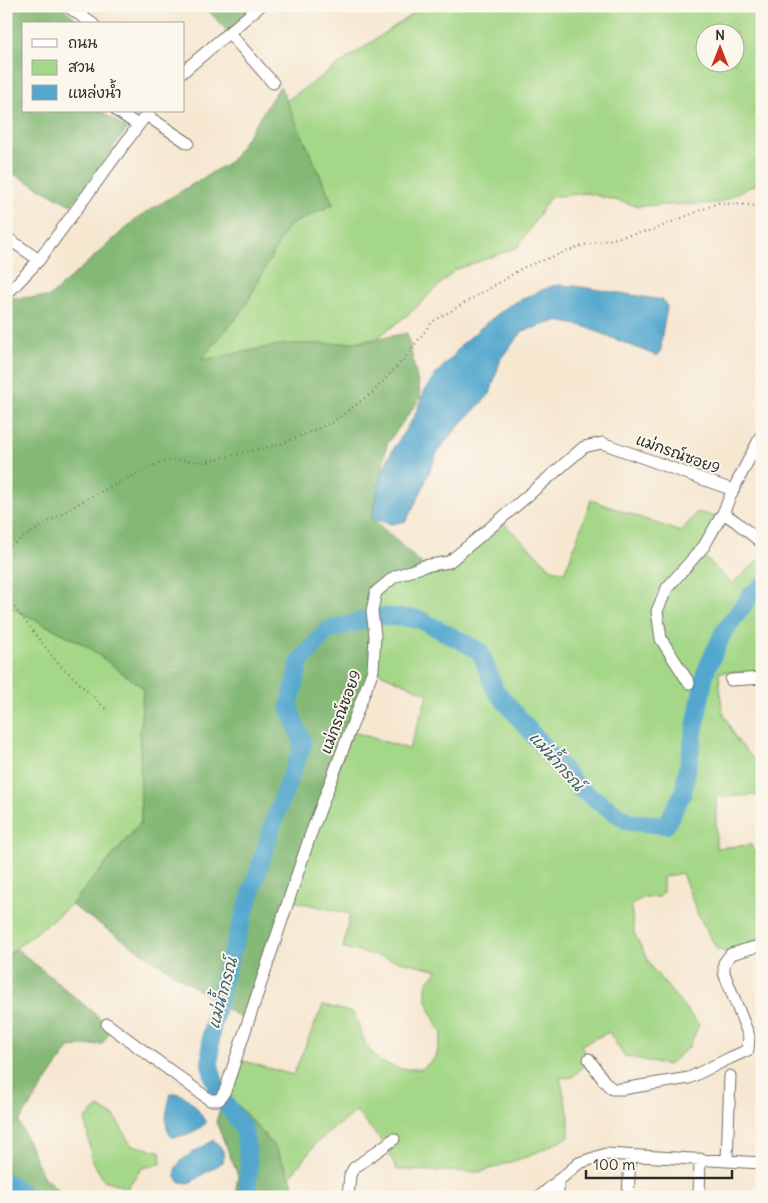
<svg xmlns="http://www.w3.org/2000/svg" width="768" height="1203" font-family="Delius,'Playpen Sans Thai',sans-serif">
<rect width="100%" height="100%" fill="#fbf7ec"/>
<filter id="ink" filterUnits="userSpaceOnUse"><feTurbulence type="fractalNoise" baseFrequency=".02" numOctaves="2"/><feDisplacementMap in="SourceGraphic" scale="10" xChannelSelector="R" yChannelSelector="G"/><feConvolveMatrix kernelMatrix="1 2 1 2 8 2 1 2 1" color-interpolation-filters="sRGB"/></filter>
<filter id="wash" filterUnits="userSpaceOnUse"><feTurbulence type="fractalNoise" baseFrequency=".0096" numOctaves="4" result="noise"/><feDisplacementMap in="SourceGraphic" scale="20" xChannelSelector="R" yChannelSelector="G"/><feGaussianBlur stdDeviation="1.12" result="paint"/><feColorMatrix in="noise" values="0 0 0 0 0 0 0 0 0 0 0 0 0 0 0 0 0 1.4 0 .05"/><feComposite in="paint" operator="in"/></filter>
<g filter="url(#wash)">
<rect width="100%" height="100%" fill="#f6e7d1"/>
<path fill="#a4d787" stroke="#688159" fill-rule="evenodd" d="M424,6H762V181L718,203L638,206L587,193L550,197L518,247L455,270L410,313L376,339L200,360L243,310L287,227L333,204L286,101ZM706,32H736V62H706Z
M591,500L681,532L697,512L720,518L699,551L732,584L762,557V673L719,672L722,710L736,739L762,769V795L716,797V848L751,845L762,862V945L731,954L717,949L698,915L682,873L663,877V892L659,897H644L631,906L634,933L652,968L699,1025L689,1047L668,1065L624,1056L609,1032L581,1045L589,1059L573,1077L560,1078L569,1116V1137L529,1156L480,1172L397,1170L385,1145L356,1111L316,1143L290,1177L275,1147L225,1091L240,1060L293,1075L323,1005L354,1013L366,1045L379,1061L399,1069H422L436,1057L442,1034C435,1022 422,997 427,983C429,979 435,974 438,970L343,948L350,914L289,900L350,731L409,749L428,694L373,670L376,592L394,577L449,562L500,520L552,569L565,572Z
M6,605L85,645L143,688L140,735L141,822L71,905L6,956Z
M99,1107L115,1117L131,1145L160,1151L161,1164L142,1168L127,1188L104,1180L92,1161L85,1119Z"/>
<path fill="#83b874" stroke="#577250" d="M6,6H61L76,19L72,24H24V111H101L127,129L71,205L6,170Z
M204,6H260L229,33Z
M280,86L333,204L287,227L243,310L201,360L284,344L356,343L407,333L421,397L387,444L372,518L424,566L376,592L373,670L248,1023L71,905L141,822L140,735L143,688L85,645L6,605V298L49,297L137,218L231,161Z
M17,949L112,1028L102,1044L69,1048L19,1122L43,1176L65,1197H6V956Z
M225,1091L275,1147L300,1197H235L238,1175L216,1122Z"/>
<path fill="#53a7ce" stroke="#3f697c" d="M560,285L575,286L663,300L666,303L667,308L662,334L661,350L657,356L583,326L557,321L523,331L501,358L490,394L459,426L438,451L421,492L406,521L392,524L372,519L381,472L394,448L415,415L425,390L437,373L454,355L461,345L490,320L510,305L537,292L552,286Z
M171,1093C187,1091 199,1111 206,1123C195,1132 187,1136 172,1137C161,1126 168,1107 171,1093Z
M214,1140C222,1148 225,1151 223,1162L189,1183L180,1182L176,1178V1167L184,1158Z"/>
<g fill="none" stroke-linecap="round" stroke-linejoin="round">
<path stroke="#53a7ce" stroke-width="18" d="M379,616L419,619L480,651L495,690L580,789L629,822L666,825L683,793L705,673L723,633L751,595L762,586
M217,1090L210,1065L211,1033L223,980L278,809L303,744L289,707L300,661L328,630L365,620
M226,1104L244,1129L249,1165L247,1197
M6,1182L28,1197"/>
</g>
</g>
<g filter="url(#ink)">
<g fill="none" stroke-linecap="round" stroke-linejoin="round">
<g stroke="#726d65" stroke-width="13">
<path id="minor" d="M67,6L93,24
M229,33L273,83
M184,71L260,6
M117,111L138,125
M146,115L188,143
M6,237L39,260
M6,295L39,260L149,111
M723,513L735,521L762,543
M731,680L762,678
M689,683L661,639L657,611L667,588L704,546L723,513L733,490L762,434
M107,1024L210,1100H219L225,1091L310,836L373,670L375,636L372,611L376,592L394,577L424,566L449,562L503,517L584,447L602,443L733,490
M589,1059L604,1081L612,1089H622L689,1078L730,1058L748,1050L749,1036L724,973V963L731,954L762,945
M727,1160L730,1076
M558,1180V1197
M348,1197L350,1175L354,1168L394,1139
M539,1197L579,1163L606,1154L762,1163
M628,1197L630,1156
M699,1197L700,1159"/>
</g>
<path stroke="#726d65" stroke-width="2" stroke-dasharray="1 4" stroke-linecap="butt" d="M6,548L86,499L161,462L176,460L205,462L284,443L333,422L373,392L403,360L432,322L504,280L522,268L584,245L653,230L718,203L762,206
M6,602L15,608L56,661L108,711"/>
<use href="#minor" stroke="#fff" stroke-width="11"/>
</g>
</g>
<g text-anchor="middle" stroke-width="4" stroke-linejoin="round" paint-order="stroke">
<g font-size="15" fill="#2b2b2b" stroke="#fbf7ec">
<text transform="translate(678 454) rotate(20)" y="5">แม่กรณ์ซอย9</text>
<text transform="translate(341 712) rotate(-69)" y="5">แม่กรณ์ซอย9</text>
</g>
<g font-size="16" font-style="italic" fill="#3b5d6c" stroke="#fbf7ec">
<text transform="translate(557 761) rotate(48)" y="6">แม่น้ำกรณ์</text>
<text transform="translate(222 993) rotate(-75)" y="6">แม่น้ำกรณ์</text>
</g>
</g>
<rect width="768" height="1203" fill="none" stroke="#fbf7ec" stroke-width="25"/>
<rect x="22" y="22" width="162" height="90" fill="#fbf7ec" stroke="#a8a59f"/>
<rect x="32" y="39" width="25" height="8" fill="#ffffff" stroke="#a8a59f"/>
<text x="68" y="48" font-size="15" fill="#2b2b2b">ถนน</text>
<rect x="32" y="60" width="25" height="15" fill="#a4d787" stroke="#a8a59f"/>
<text x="68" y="72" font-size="15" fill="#2b2b2b">สวน</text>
<rect x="32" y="85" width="25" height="15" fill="#53a7ce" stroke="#a8a59f"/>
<text x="68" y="98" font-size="15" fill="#2b2b2b">แหล่งน้ำ</text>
<g transform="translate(720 48)"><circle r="24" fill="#fbf7ec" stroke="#a8a59f"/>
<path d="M0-4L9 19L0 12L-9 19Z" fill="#c8321e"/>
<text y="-8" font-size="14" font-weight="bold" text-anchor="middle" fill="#2b2b2b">N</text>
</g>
<path d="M586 1170v8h146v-8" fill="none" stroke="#2b2b2b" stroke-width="2.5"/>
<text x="593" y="1170" font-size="15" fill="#2b2b2b" stroke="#fbf7ec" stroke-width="4" paint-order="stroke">100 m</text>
</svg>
